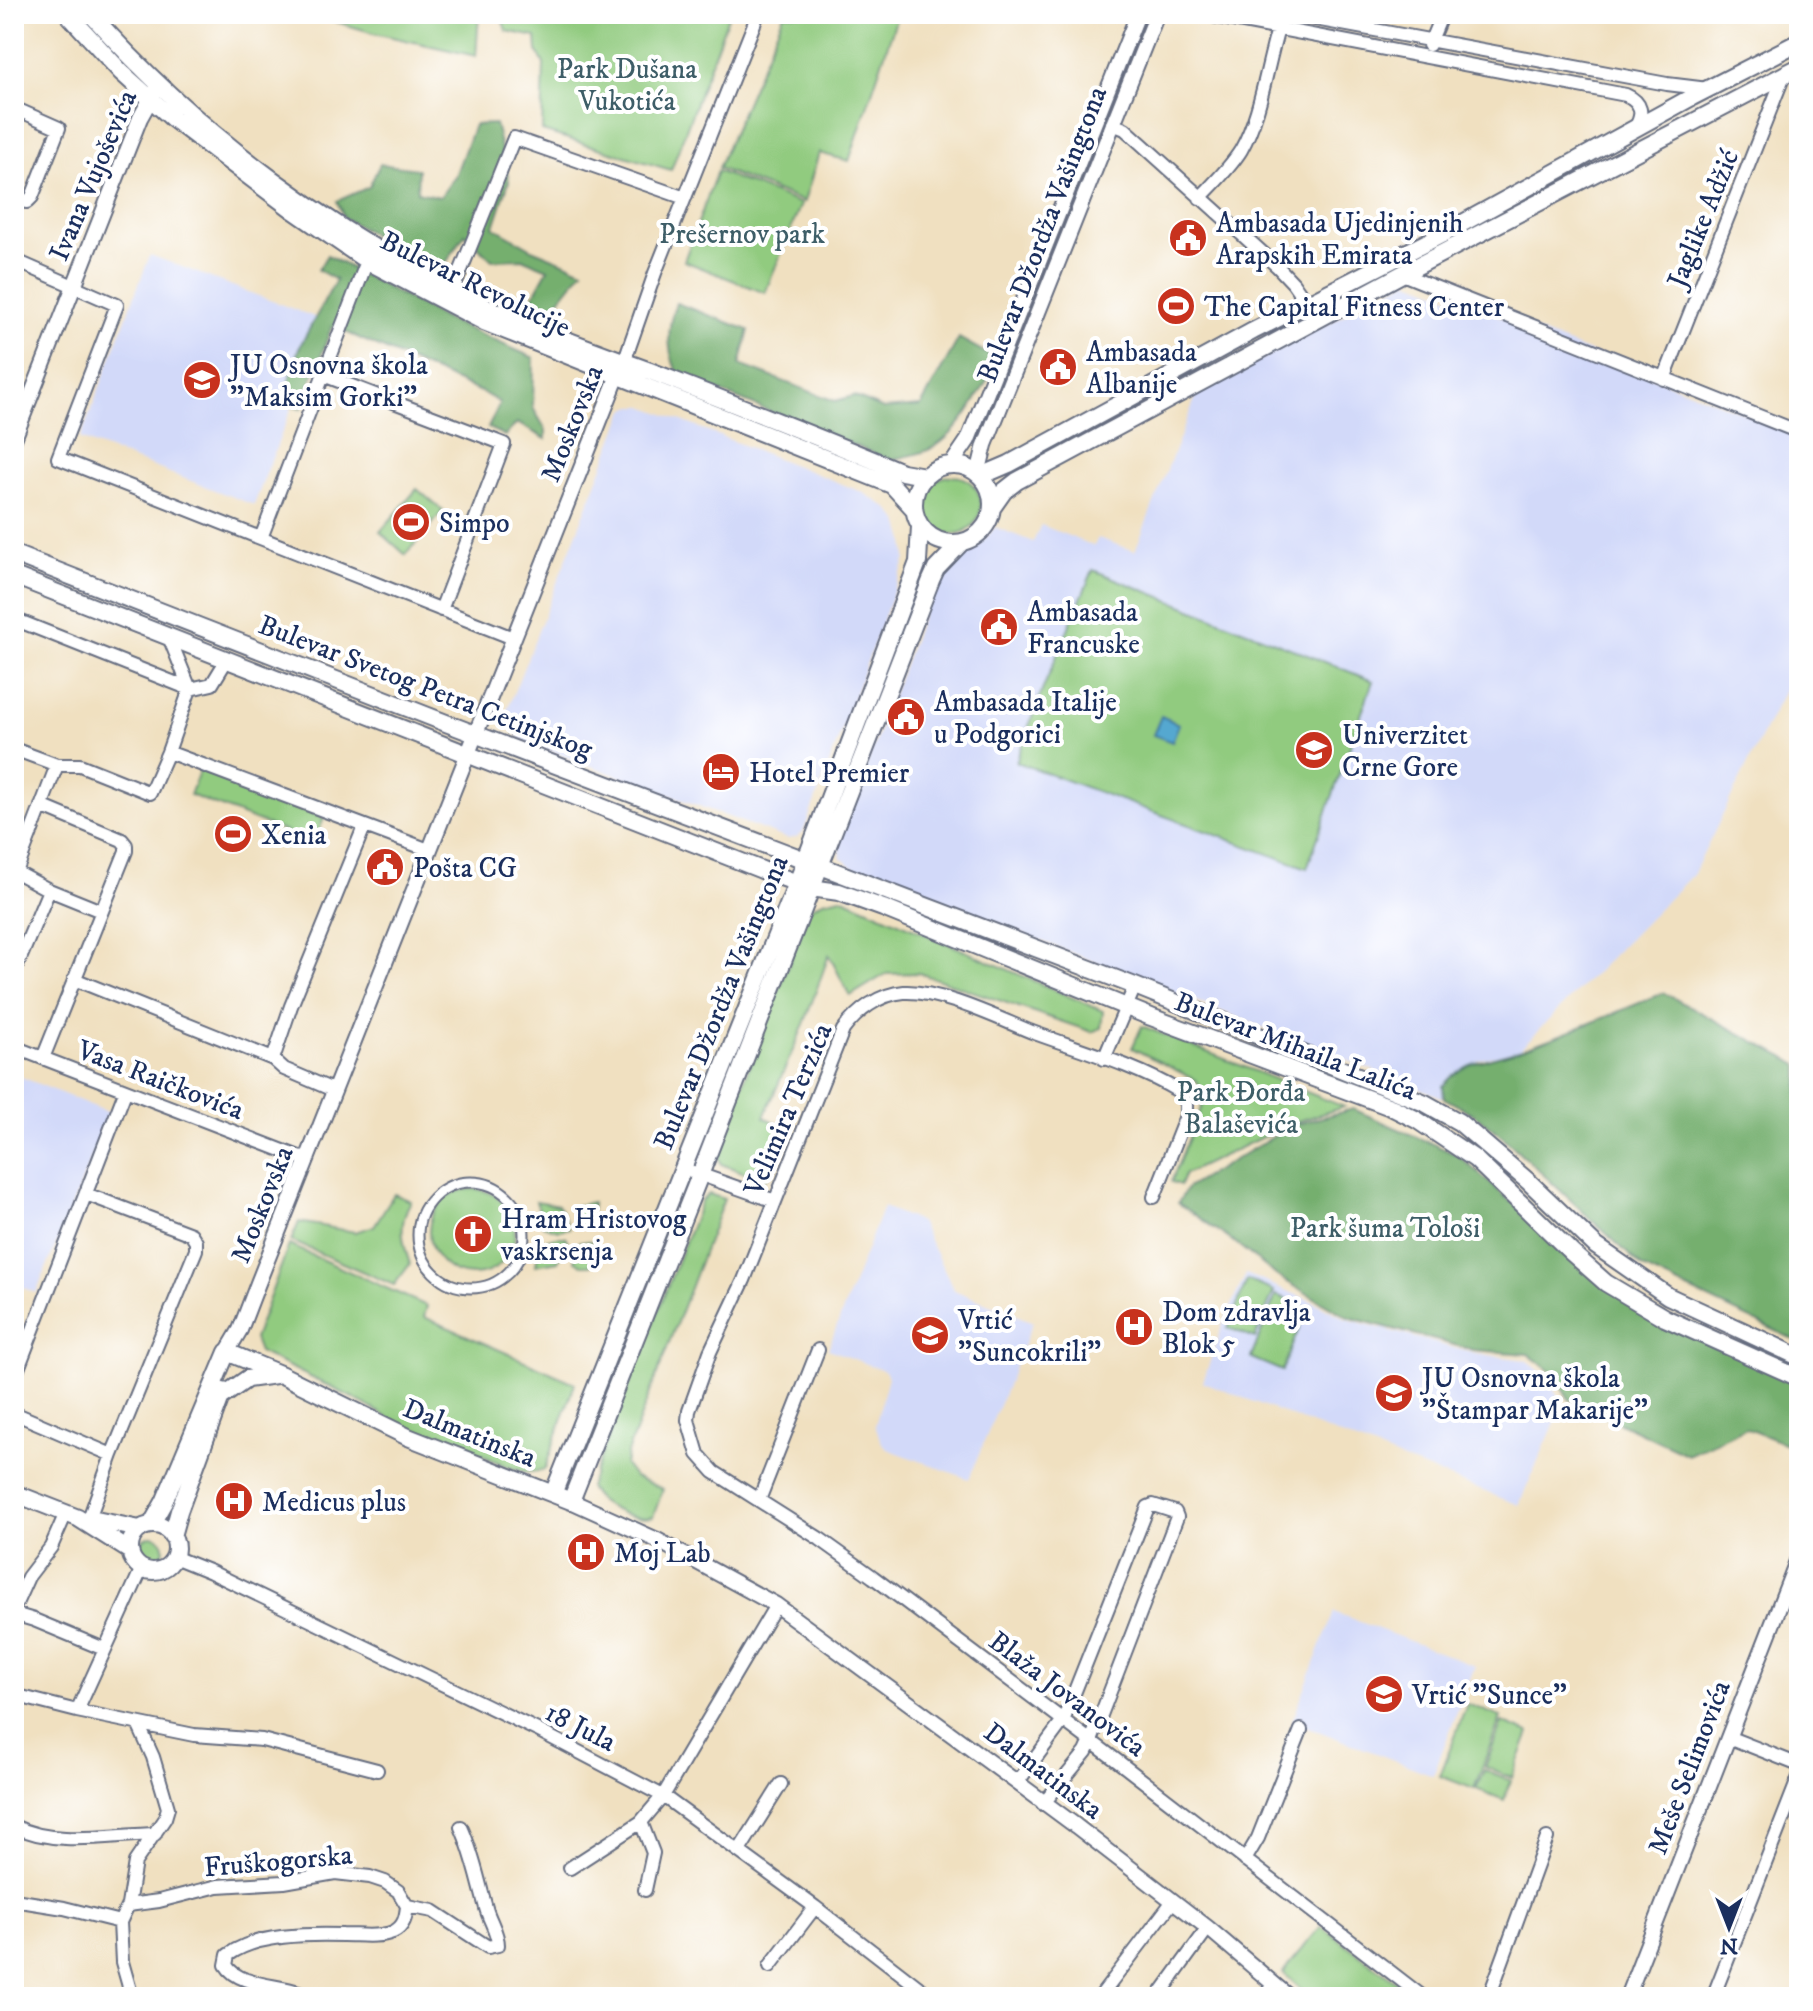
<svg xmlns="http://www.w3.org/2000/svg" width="1813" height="2011" font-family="'IM FELL DW Pica',serif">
<rect width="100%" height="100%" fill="#fff"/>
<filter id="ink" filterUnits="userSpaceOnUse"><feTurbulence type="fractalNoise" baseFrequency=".0125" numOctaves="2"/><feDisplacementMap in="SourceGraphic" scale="16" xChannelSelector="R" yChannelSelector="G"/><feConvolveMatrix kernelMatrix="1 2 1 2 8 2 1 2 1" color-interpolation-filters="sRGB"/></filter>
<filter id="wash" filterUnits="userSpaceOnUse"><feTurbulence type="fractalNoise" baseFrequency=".006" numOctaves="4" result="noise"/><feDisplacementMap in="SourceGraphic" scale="32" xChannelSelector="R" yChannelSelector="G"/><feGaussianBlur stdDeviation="1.8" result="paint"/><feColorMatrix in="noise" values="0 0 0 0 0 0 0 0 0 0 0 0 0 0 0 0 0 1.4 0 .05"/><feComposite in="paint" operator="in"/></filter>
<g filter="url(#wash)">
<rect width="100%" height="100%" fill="#f0e0c0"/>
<path fill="#d2d9f9" d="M150,255L325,321L254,505L80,439Z
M1408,280L1799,435V660L1694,873L1519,1050L1480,1059L1443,1086L1444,1098L854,868L841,858L839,840L937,575L954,557L977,548L995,527L1033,542L1041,525L1094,546L1098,538L1135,551L1197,394Z
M633,406H644L862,492L889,509L899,521L905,541L906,559L803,833L797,837L788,839L521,740L506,723L507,710L625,410Z
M14,1074L110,1113L36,1293L14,1284Z
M883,1207L920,1222L954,1290L1033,1322L969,1479L890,1450L882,1443L875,1426L888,1377L885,1371L828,1349Z
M1246,1274L1314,1302L1346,1319L1472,1353L1526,1360L1545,1375L1563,1404L1519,1505L1203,1382L1222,1325Z
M1334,1612L1475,1666L1433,1775L1292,1721Z"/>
<path fill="#91cb7f" stroke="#567d6e" stroke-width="2" d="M310,14H479L476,56L374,33Z
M499,14H729L671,170L542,131L544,64L537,51L536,37L507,31Z
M784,14H898L849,161L819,153L804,202L718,168Z
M717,171L801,204L765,293L684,261Z
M923 505a29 29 0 1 1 58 0a29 29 0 1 1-58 0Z
M417,489L443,511L406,555L380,532Z
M1093,570L1373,681L1307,868L1016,762L1039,698Z
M200,769L324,818L314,843L190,795Z
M841,897L1103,1011L1101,1028L1092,1032L919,973L886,974L850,996L829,955L803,1027L764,1117L781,1125L790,1134L776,1168L764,1180L721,1164L717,1151L810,908L823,901Z
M1142,1026L1344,1107L1292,1123L1185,1174L1180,1185L1171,1182L1206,1096L1196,1080L1132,1048Z
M429 1232a43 43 0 1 1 86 0a43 43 0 1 1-86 0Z
M394,1194L411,1201C398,1223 402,1241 410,1264L394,1285L291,1241L299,1222L355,1232L374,1226Z
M709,1194L724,1199L627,1453L625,1465L634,1477L663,1489L653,1517C633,1521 598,1507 589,1487L701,1201Z
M536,1201L558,1205L569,1228L558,1230L543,1225Z
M592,1202V1224L583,1226L578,1224L574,1212L576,1206Z
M555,1237H566L568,1240L558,1261L535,1265L543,1241Z
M580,1241H591V1265H582L575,1261L574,1248Z
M289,1245L427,1306L424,1317L575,1383L545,1468C527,1481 493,1459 475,1452L472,1457L430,1441L353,1398L259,1352L254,1339Z
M1247,1280L1274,1291L1255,1338L1228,1328Z
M1276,1295L1307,1308L1282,1371L1251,1358Z
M140 1548a12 12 0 1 1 24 0a12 12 0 1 1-24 0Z
M1467,1704L1501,1717L1474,1789L1440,1776Z
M1502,1722L1529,1733L1512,1777L1485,1767Z
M1484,1770L1511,1780L1504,1800L1476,1789Z
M1321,1926L1417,1997H1310L1283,1973Z"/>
<path fill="#74af6e" stroke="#486f66" stroke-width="2" d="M495,124L509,181L494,227L534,250L583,270L557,303L541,308L533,296L548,269L524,259L492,260L465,234L440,272L344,218L337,201L369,187L380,164L418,169L417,192L440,197L455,176L474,125Z
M327,255L443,318L534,358L533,408L546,430V439L517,423L505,436L488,428L500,403L483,393L332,326L301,409L282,403L299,348L336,280L318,270Z
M676,303L749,330L740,365L835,401L854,396L883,409L921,406L959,338L999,360C983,386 968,420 944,440C930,453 908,456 890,460L679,375C666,353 667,326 676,303Z
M1664,993L1799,1065V1342L1643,1268L1502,1136L1475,1115L1444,1098L1443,1086C1463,1061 1491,1059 1519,1050C1568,1034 1616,1012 1664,993Z
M1353,1109L1458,1155L1612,1291L1799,1377V1449L1745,1428L1688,1455L1569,1399L1554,1374L1528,1354L1473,1350L1348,1317L1277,1276L1238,1245L1178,1203L1187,1188L1293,1125Z"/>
<path fill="#54a8d0" stroke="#386c97" stroke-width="2" d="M1161,716L1179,724L1172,742L1153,735Z"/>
</g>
<g filter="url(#ink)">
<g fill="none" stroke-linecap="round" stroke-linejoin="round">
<g stroke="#666d80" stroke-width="13">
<path id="pedestrian" d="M418 1235a53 53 0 1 1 106 0a53 53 0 1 1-106 0Z"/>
</g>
<g stroke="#666d80" stroke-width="16">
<path id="minor" d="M1201,14L1626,95C1642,102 1644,114 1635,128
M1288,14L1667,84L1708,89
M1429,45L1442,14
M14,108L59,128L32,197L27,202L14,200
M1112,124L1125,129L1277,266L1293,283L1307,303
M1200,198C1214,183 1230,168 1241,150C1261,114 1266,69 1278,29
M14,260L117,305L58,458L513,638
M1402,274L1799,432
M453,290L514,138L685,198
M624,362L655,273L758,14
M323,375L504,444L441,610
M1664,379L1784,75
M261,538L367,261
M14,619L190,689L212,684L226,661
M169,637L190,689
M14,749L57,765H80L150,793L168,752L190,689
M168,752L429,850
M41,806L122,840L126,845V851L43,1058
M14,871L49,890L101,911
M16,872L57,765
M14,973L49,890
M74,979L273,1059
M14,1047L307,1160
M1104,1059L1135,986
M333,1090L284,1069L273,1059L291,1006L364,827
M693,1172L775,1201
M86,1194L191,1234L196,1242V1250L112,1455L87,1524
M1154,1197L1186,1116V1104L1180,1092C1135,1065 1081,1050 1032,1032C997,1018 940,990 904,992C879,994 857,1011 843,1030L744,1280L710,1352L689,1411L688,1420L698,1454L714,1472L820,1539L873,1577L1120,1763L1423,1997
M14,1379L125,1092
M14,1413L112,1455
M759,1500L818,1350
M174,1557L211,1572L537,1730L663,1796L815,1907L931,1997
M14,1608L28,1577L51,1547L66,1513
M14,1614L34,1620L104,1649
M14,1695L77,1711L194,1735L262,1740L377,1770
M77,1711L142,1568
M1728,1737L1799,1765
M1017,1783L1063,1721L1148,1507L1153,1505L1175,1512L1177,1517L1091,1741L1086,1752L1043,1804
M14,1826C55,1847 110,1835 155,1834
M739,1851L781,1784
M1245,1860L1258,1838L1301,1730
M570,1868L641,1822
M645,1890L653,1853L641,1822L663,1796L776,1605
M14,1900L64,1908L120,1922
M128,1905L159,1901L218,1886L284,1882L335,1873L370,1877L385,1882L398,1891L407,1906C406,1917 404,1927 393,1932C378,1938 359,1935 343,1935C309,1934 256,1934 228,1955L226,1965C240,1989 288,1983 309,1997
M407,1906L433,1911L488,1947L498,1945C498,1932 489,1920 486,1908C478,1880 473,1853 461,1827
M770,1966L815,1907
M132,1997L122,1962L120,1922L128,1905L135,1862L165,1818L168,1808L153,1757L138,1724
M1100,1997L1173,1901
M1158,1997L1208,1928
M1264,1997L1274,1984
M1489,1997L1547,1838
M1713,1997L1799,1777"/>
</g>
<g stroke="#666d80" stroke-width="18">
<path id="tertiary" d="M14,439L140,118L155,91
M951,465L968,440L1138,14
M978,474L985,445L1157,14
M227,1352L240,1330L258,1283L622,365
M571,1501L657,1540L776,1605L1076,1826L1208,1928L1289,1997
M1627,1997L1799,1556"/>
</g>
<g stroke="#666d80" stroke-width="20">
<path id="secondary" d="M68,14L121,72L173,119L293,210L367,261L484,322L892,485L914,509
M91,14C196,133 337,237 481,305C536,330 593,350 650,371C734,404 819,437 902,472L925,476
M914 504a39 39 0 1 1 78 0a39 39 0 1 1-78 0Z
M981,476L1009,464L1253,331L1441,235L1692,97L1799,42
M992,508L1004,491L1017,481L1402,274L1799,67
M14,554L446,723L1135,986L1425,1103L1459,1122L1529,1182L1596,1246L1668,1296L1799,1357
M14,576L762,870L811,888L839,892L883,908L1151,1017L1393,1108L1417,1120L1475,1159L1572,1253L1606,1283L1665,1318L1799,1378
M220,1398L247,1379L276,1375
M14,1493L78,1518L130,1551
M553,1494L797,883L918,562L920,526
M91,1519L140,1529
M151,1525L164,1502L227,1352L282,1375L408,1437L571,1501L700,1175L931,580L936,569L961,543
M130 1548a23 23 0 1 1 46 0a23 23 0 1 1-46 0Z
M172,1536L179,1511L223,1391"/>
</g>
<use href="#pedestrian" stroke="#fff" stroke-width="9"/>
<use href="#minor" stroke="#fff" stroke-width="12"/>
<use href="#tertiary" stroke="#fff" stroke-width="14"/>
<use href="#secondary" stroke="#fff" stroke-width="16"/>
</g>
</g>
<defs>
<g id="civic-disc" transform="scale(2)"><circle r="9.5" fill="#c8321e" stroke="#fff"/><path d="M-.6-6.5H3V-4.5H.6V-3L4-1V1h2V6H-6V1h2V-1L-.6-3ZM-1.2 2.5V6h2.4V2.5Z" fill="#fff"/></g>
<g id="stadium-disc" transform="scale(2)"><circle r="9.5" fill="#c8321e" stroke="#fff"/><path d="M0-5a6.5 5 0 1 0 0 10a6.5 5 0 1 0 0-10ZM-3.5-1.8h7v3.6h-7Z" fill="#fff"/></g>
<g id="school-disc" transform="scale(2)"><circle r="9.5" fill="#c8321e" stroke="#fff"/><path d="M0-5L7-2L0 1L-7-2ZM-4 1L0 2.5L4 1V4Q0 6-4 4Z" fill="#fff"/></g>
<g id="university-disc" transform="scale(2)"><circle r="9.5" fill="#c8321e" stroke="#fff"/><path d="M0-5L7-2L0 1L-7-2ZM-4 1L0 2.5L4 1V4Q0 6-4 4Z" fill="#fff"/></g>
<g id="hotel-disc" transform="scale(2)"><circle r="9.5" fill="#c8321e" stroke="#fff"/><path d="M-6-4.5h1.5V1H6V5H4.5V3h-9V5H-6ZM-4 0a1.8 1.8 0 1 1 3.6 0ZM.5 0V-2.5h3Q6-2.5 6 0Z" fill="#fff"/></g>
<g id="church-disc" transform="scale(2)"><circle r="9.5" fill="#c8321e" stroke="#fff"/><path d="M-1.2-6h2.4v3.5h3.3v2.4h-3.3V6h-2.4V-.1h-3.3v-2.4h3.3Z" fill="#fff"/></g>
<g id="hospital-disc" transform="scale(2)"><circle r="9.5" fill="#c8321e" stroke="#fff"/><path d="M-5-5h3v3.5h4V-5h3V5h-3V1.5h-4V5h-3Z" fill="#fff"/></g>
</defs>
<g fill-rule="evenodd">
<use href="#civic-disc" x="1188" y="238"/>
<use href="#stadium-disc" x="1176" y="306"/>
<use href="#civic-disc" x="1058" y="367"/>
<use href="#school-disc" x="202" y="380"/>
<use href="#stadium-disc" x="411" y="522"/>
<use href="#civic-disc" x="999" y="627"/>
<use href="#civic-disc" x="906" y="717"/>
<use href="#university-disc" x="1314" y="750"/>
<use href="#hotel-disc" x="721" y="772"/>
<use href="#stadium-disc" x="233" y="834"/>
<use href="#civic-disc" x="385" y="867"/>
<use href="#church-disc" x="473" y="1234"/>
<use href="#hospital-disc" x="1134" y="1327"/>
<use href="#school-disc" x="930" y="1335"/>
<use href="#school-disc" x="1394" y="1393"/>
<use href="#hospital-disc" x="234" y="1501"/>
<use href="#hospital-disc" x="586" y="1552"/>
<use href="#school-disc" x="1384" y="1694"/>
</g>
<g text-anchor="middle" stroke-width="8" stroke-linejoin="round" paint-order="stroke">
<g font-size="28" fill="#3e5e68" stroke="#fff">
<text x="627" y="78">Park Dušana<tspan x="627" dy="32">Vukotića</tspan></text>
<text x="742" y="243">Prešernov park</text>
<text x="1241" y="1101">Park Đorđa<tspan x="1241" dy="32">Balaševića</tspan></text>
<text x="1385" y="1237">Park šuma Tološi</text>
</g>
<g font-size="28" fill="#1b2f5e" stroke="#fff">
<text transform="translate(92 175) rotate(-67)" y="10">Ivana Vujoševića</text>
<text transform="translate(1702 218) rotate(-68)" y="10">Jaglike Adžić</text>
<text transform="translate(1041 234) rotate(-69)" y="10">Bulevar Džordža Vašingtona</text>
<text transform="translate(476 283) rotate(26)" y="10">Bulevar Revolucije</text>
<text transform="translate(571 423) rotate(-68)" y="10">Moskovska</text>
<text transform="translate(426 686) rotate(21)" y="10">Bulevar Svetog Petra Cetinjskog</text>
<text transform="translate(720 1002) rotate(-68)" y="10">Bulevar Džordža Vašingtona</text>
<text transform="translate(1296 1045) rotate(21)" y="10">Bulevar Mihaila Lalića</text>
<text transform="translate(161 1079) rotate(21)" y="10">Vasa Raičkovića</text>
<text transform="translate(787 1109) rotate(-67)" y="10">Velimira Terzića</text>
<text transform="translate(261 1204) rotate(-68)" y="10">Moskovska</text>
<text transform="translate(470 1432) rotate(22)" y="10">Dalmatinska</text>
<text transform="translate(1068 1693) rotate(37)" y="10">Blaža Jovanovića</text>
<text transform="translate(581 1726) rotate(27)" y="10">18 Jula</text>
<text transform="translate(1688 1767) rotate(-69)" y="10">Meše Selimovića</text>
<text transform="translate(1044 1770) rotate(37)" y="10">Dalmatinska</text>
<text transform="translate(278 1860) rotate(-5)" y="10">Fruškogorska</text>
</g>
<g font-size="28" fill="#1b2f5e" stroke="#fff" text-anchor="start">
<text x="1216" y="232">Ambasada Ujedinjenih<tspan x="1216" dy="32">Arapskih Emirata</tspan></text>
<text x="1204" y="316">The Capital Fitness Center</text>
<text x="1086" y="361">Ambasada<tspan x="1086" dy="32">Albanije</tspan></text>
<text x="230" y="374">JU Osnovna škola<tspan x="230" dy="32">"Maksim Gorki"</tspan></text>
<text x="439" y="532">Simpo</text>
<text x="1027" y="621">Ambasada<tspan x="1027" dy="32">Francuske</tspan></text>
<text x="934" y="711">Ambasada Italije<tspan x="934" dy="32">u Podgorici</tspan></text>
<text x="1342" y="744">Univerzitet<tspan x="1342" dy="32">Crne Gore</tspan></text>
<text x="749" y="782">Hotel Premier</text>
<text x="261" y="844">Xenia</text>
<text x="413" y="877">Pošta CG</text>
<text x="501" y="1228">Hram Hristovog<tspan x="501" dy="32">vaskrsenja</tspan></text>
<text x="1162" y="1321">Dom zdravlja<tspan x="1162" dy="32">Blok 5</tspan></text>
<text x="958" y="1329">Vrtić<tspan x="958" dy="32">"Suncokrili"</tspan></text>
<text x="1422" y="1387">JU Osnovna škola<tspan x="1422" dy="32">"Štampar Makarije"</tspan></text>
<text x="262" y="1511">Medicus plus</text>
<text x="614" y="1562">Moj Lab</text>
<text x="1412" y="1704">Vrtić "Sunce"</text>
</g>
</g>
<rect width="1813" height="2011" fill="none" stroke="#fff" stroke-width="48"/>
<g transform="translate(1729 1927) rotate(180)" stroke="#ffffff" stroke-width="6" paint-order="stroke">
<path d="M0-6L14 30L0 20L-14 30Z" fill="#1b2f5e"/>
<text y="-12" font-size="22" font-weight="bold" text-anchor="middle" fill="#1b2f5e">N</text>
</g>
</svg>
